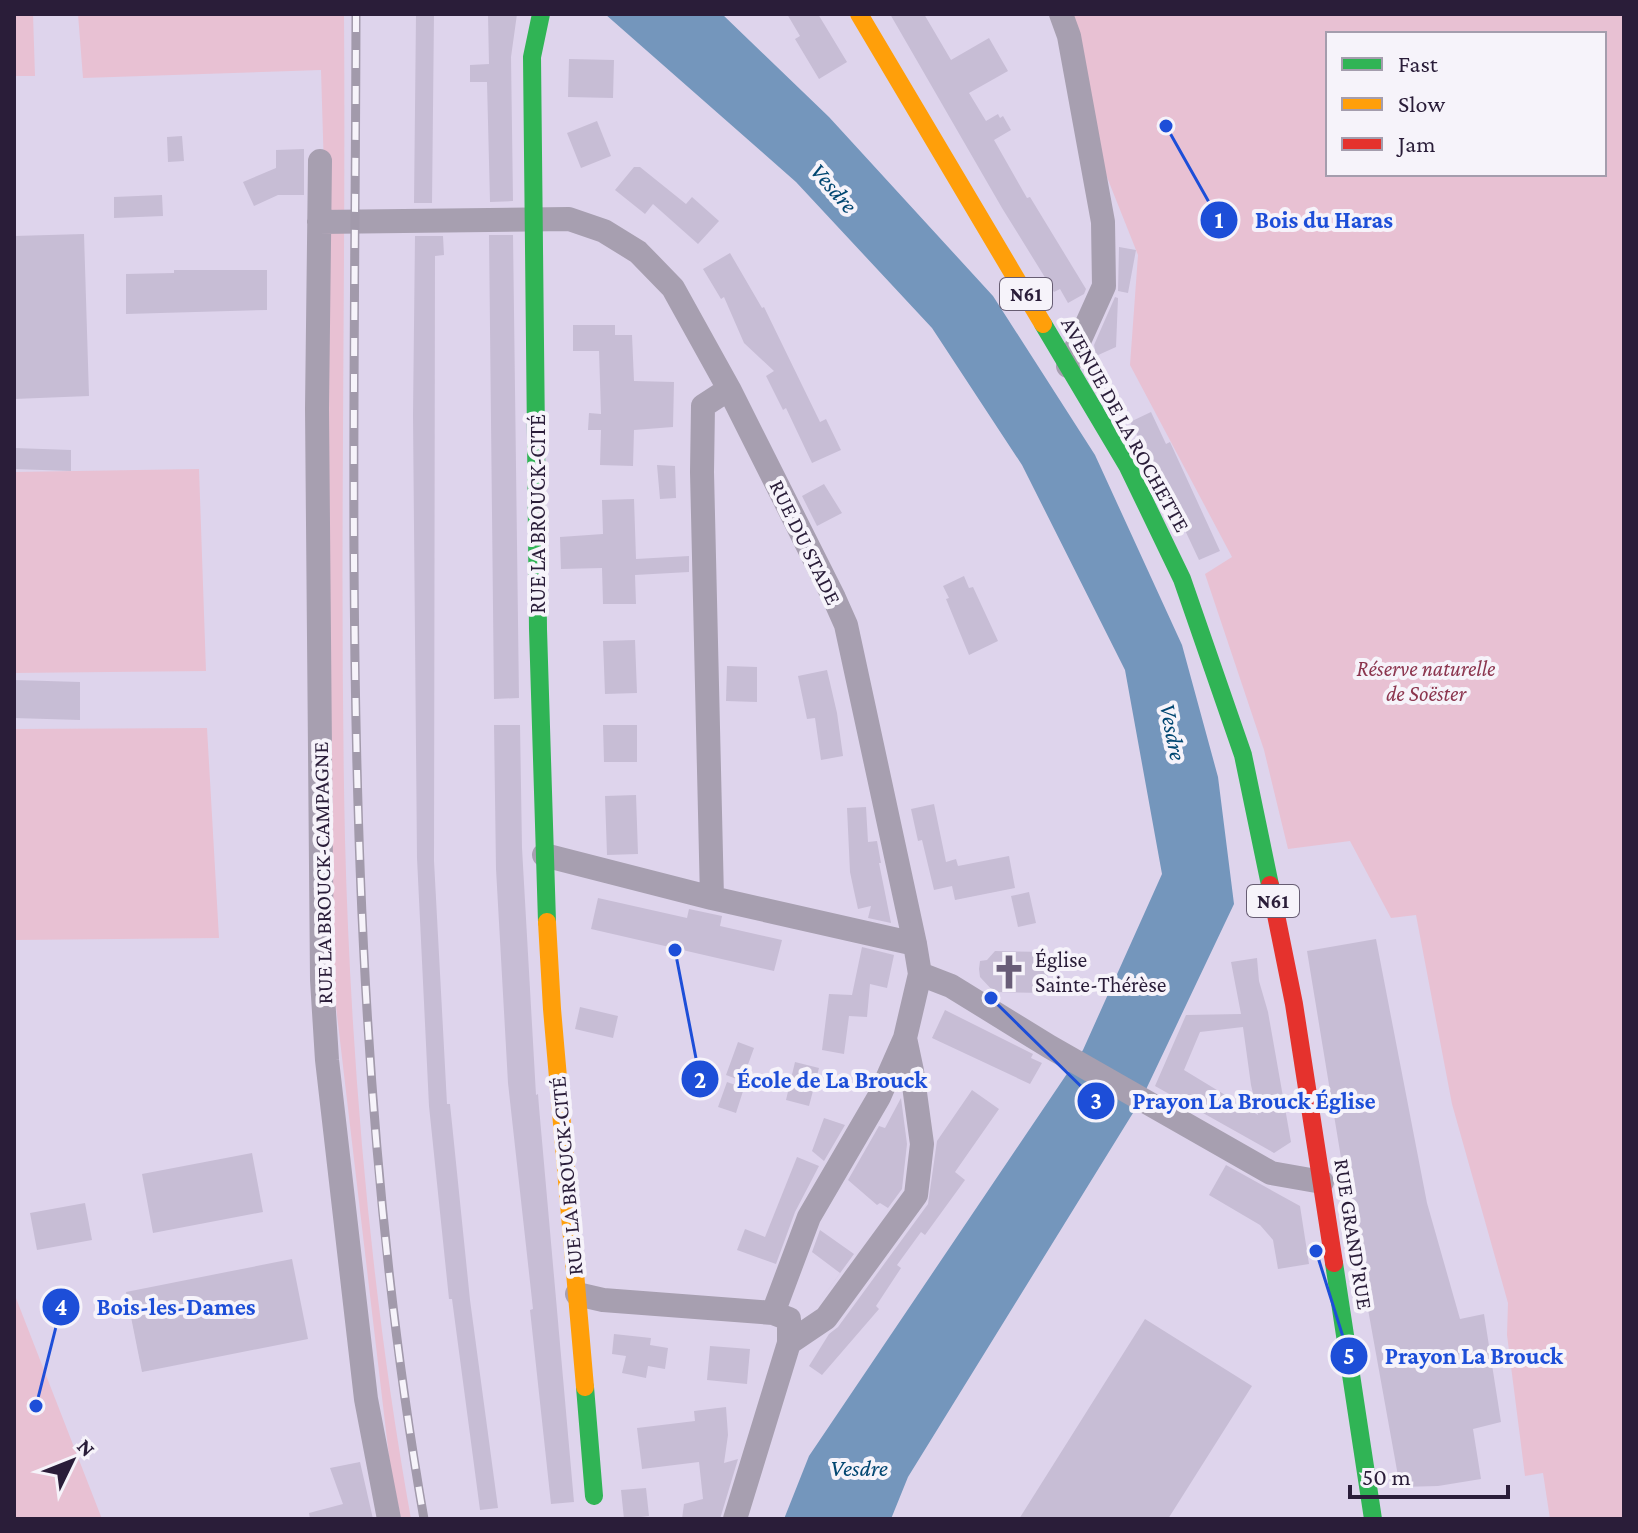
<svg xmlns="http://www.w3.org/2000/svg" width="1638" height="1533" font-family="'Crimson Pro',serif">
<rect width="100%" height="100%" fill="#ded4ec"/>
<path fill="#e8c1d3" fill-rule="evenodd" d="M14,14H33L35,76H14Z
M78,14H344C346,289 339,565 345,840C351,1067 371,1296 411,1519H401L390,1465L333,981L325,204L321,70L83,78Z
M1063,14H1624V1519H1550L1543,1473L1525,1476L1507,1335L1508,1303L1452,1104L1416,915L1391,918L1350,841L1288,849L1264,750L1205,574L1232,557L1130,365L1138,255L1099,157ZM1328,34H1604V174H1328Z
M199,469L206,671L14,673V472Z
M207,728L219,938L14,940V729Z
M14,1293L102,1519H14Z"/>
<path fill="#7496bc" d="M605,14H722L829,117L993,296L1095,455L1182,645L1218,777L1234,904L1141,1100L908,1477L891,1519H784L809,1456L1083,1050L1162,874L1125,670L1022,465L932,328L796,182Z"/>
<path fill="#c7bdd5" fill-rule="evenodd" d="M416,14H434L432,203H414Z
M488,14H517L511,57L513,201L490,202L487,82H470V65L489,64Z
M787,14H818L847,62L819,79L795,39L800,36Z
M890,14H924L951,60L989,38L1008,71L969,93L986,121L998,114L1000,118L1003,116L1011,130L994,140L1027,198L1030,197L1086,289L1084,294L1068,303L1060,289L1054,292L1002,208Z
M569,59L614,60L613,98L568,97Z
M597,121L611,156L581,168L567,133Z
M182,136L184,161L168,162L167,137Z
M304,149V195H278L254,206L243,182L276,168V150Z
M634,167H640L686,204L692,197L719,221L698,244L653,204L645,214L615,190Z
M162,195L163,216L114,218V197Z
M84,234L89,396L14,399V236Z
M489,235H513L519,698L494,699Z
M415,236H443L444,255L435,256L434,861L447,1104H450L470,1300L498,1508L480,1510L452,1299H449L429,1106L417,858L413,415Z
M1119,247L1136,250L1128,293L1118,291Z
M730,253L762,308L764,307L820,422L826,419L841,450L812,463L786,408L783,410L766,376L774,371L744,343L724,297L721,299L703,269Z
M174,270H267V310L126,314V274L174,273Z
M1115,297L1118,298L1116,347L1096,356L1094,345Z
M573,325H615V335H632L634,381L674,382L673,427L634,430L633,466L600,465L601,430H588L589,413L601,414L599,351H573Z
M1151,412L1166,444L1170,442L1220,551L1199,560L1161,479L1130,422Z
M14,448L71,450V471L14,469Z
M657,465L675,466L676,498L660,499Z
M824,484L842,513L817,526L802,496Z
M634,499L636,559L689,556V572L635,575L636,604H603L602,568L561,569L560,537L603,534L602,500Z
M964,576L969,588L973,587L998,641L969,655L946,599L949,598L943,586Z
M635,640L637,693L605,694L603,641Z
M727,666L757,667V702L726,701Z
M827,670L837,713L843,756L821,760L815,718L807,719L798,676Z
M14,680L80,682V720L14,718Z
M494,725H520L522,848L536,1095L538,1094L539,1107L574,1502L551,1504L530,1310L533,1309L508,1083L496,869Z
M603,725H637V762H604Z
M636,795L638,854L607,855L605,796Z
M934,804L946,862L956,859L958,866L1009,856L1015,888L955,900L952,886L934,890L922,840L918,841L911,809Z
M866,807L868,842L877,841L881,863H879L891,923L868,918L871,906L858,909L854,891L850,872L847,808Z
M1029,892L1036,923L1018,927L1011,896Z
M598,898L687,918L689,909L722,916L720,926L782,940L774,971L591,929Z
M1376,939L1427,1203L1460,1319L1484,1314L1501,1422L1473,1429L1481,1479L1438,1486L1400,1487L1344,1176L1307,951Z
M862,947L894,955L887,988L870,984L867,1017L849,1016L844,1054L822,1050L829,994L852,995Z
M995,951L1048,952L1047,993L994,992L980,977L979,969L980,961L987,960Z
M1257,958L1259,981L1268,1012L1291,1142L1274,1153L1155,1086L1186,1015L1241,1014L1231,962ZM1243,1027L1251,1085L1258,1115L1184,1070L1200,1032Z
M580,1007L618,1016L613,1038L575,1029Z
M945,1010L1033,1054L1031,1058L1042,1063L1030,1084L932,1038Z
M738,1042L754,1048L742,1081L726,1075Z
M795,1062L819,1068L809,1106L786,1100Z
M727,1082L744,1088L736,1113L718,1107Z
M972,1090L999,1109L955,1172L965,1180L925,1235L921,1232L897,1265L901,1268L876,1306L879,1309L822,1375L809,1366L829,1334L838,1327L928,1204L937,1141Z
M901,1098L907,1144L902,1189L888,1208L880,1203L877,1205L848,1180L879,1126L885,1128Z
M824,1118L845,1125L824,1161L812,1151Z
M252,1153L263,1212L153,1233L142,1174Z
M797,1157L819,1166L795,1212L776,1264L737,1250L745,1229L765,1237Z
M1226,1165L1300,1206L1309,1264L1278,1269L1273,1240L1260,1225L1209,1195Z
M85,1203L92,1240L37,1250L30,1213Z
M820,1230L854,1254L819,1302L840,1273L812,1252Z
M292,1259L308,1339L142,1372L126,1292Z
M1145,1319L1252,1386L1168,1519H1019Z
M614,1334L651,1338L650,1345L668,1348L665,1369L648,1366L646,1378L622,1373L626,1356L612,1354Z
M710,1346L750,1349L747,1384L707,1380Z
M726,1407L728,1435L724,1463L738,1459L720,1519H682L684,1504L703,1499L699,1462L642,1469L637,1428L695,1421L694,1411Z
M360,1462L373,1519H310L309,1513L343,1504L330,1468Z
M646,1488L649,1516L624,1519L621,1490Z"/>
<g fill="none" stroke-linecap="round" stroke-linejoin="round">
<path stroke="#a79fb0" stroke-width="24" d="M1061,14L1069,36L1103,222L1104,286L1068,366
M320,161L317,409L322,980L327,1060L366,1399L389,1519
M319,222L569,219L604,231L638,252L673,288L729,389L834,598L846,625L915,944L920,974L905,1038L879,1097L809,1217L773,1313
M544,855L712,898L915,944
M712,898L702,472L703,406L729,389
M920,974L951,986L1050,1047L1271,1173L1322,1182
M577,1294L603,1300L773,1313L789,1319V1343L735,1519
M789,1343L826,1318L916,1195L922,1144L912,1071L905,1038"/>
<path stroke="#30b455" stroke-width="18" d="M541,14L532,57L538,629L547,922
M1043,324L1128,467L1182,579L1243,755L1270,885
M1334,1263L1373,1519
M585,1387L594,1496"/>
<path stroke="#ff9f0a" stroke-width="18" d="M859,14L1043,324
M547,922L552,1009L585,1387"/>
<path stroke="#e5322d" stroke-width="18" d="M1270,885L1294,1004L1334,1263"/>
<g stroke="#a29aab" stroke-width="9">
<path id="rail" d="M356,14C355,516 337,1022 424,1519"/>
</g>
<use href="#rail" stroke="#f6f3fa" stroke-width="6" stroke-dasharray="18" stroke-linecap="butt"/>
</g>
<defs>
<g id="church-bare" transform="scale(2.76)"><path d="M-1.2-6h2.4v3.5h3.3v2.4h-3.3V6h-2.4V-.1h-3.3v-2.4h3.3Z" fill="#695d78" stroke="#f6f3fa" stroke-width="2.5" paint-order="stroke"/></g>
</defs>
<g fill-rule="evenodd">
<use href="#church-bare" x="1009" y="972"/>
</g>
<g text-anchor="middle" stroke-width="8" stroke-linejoin="round" paint-order="stroke">
<g fill="#f6f3fa" stroke="#675d73" stroke-width="2">
<rect x="1000" y="278" width="52" height="32" rx="6"/>
<rect x="1247" y="885" width="52" height="32" rx="6"/>
</g>
<g font-size="20" font-weight="bold" fill="#2a1d39">
<text x="1026" y="301">N61</text>
<text x="1273" y="908">N61</text>
</g>
<g font-size="22" fill="#2a1d39" stroke="#f6f3fa">
<text transform="translate(1126 424) rotate(61)" y="8">AVENUE DE LA ROCHETTE</text>
<text transform="translate(537 514) rotate(-90)" y="8">RUE LA BROUCK-CITÉ</text>
<text transform="translate(806 542) rotate(64)" y="8">RUE DU STADE</text>
<text transform="translate(322 873) rotate(-91)" y="8">RUE LA BROUCK-CAMPAGNE</text>
<text transform="translate(566 1176) rotate(-95)" y="8">RUE LA BROUCK-CITÉ</text>
<text transform="translate(1354 1234) rotate(81)" y="8">RUE GRAND'RUE</text>
</g>
<g font-size="22" font-style="italic" fill="#8c364f" stroke="#f6f3fa">
<text x="1426" y="676">Réserve naturelle<tspan x="1426" dy="25">de Soëster</tspan></text>
</g>
<g font-size="22" fill="#2a1d39" stroke="#f6f3fa" text-anchor="start">
<text x="1035" y="967">Église<tspan x="1035" dy="25">Sainte-Thérèse</tspan></text>
</g>
<g font-size="24" font-style="italic" fill="#004671" stroke="#f6f3fa">
<text transform="translate(834 188) rotate(49)" y="8">Vesdre</text>
<text transform="translate(1173 732) rotate(79)" y="8">Vesdre</text>
<text x="859" y="1476">Vesdre</text>
</g>
</g>
<path fill="none" stroke="#1d4ed8" stroke-width="3" d="M1166 126L1219 220M675 950L700 1079M991 998L1096 1101M36 1406L61 1307M1316 1251L1349 1356"/>
<g fill="#1d4ed8" stroke="#f6f3fa" stroke-width="3">
<circle cx="1166" cy="126" r="8"/>
<circle cx="675" cy="950" r="8"/>
<circle cx="991" cy="998" r="8"/>
<circle cx="36" cy="1406" r="8"/>
<circle cx="1316" cy="1251" r="8"/>
<circle cx="1219" cy="220" r="20"/>
<circle cx="700" cy="1079" r="20"/>
<circle cx="1096" cy="1101" r="20"/>
<circle cx="61" cy="1307" r="20"/>
<circle cx="1349" cy="1356" r="20"/>
</g>
<g font-size="24" text-anchor="middle" font-weight="bold" fill="#fff">
<text x="1219" y="228">1</text>
<text x="700" y="1088">2</text>
<text x="1096" y="1109">3</text>
<text x="61" y="1315">4</text>
<text x="1349" y="1364">5</text>
</g>
<g font-size="24" text-anchor="middle" font-weight="bold" fill="#1d4ed8" stroke="#f6f3fa" stroke-width="8" stroke-linejoin="round" paint-order="stroke">
<text x="1324" y="228">Bois du Haras</text>
<text x="832" y="1088">École de La Brouck</text>
<text x="1254" y="1109">Prayon La Brouck Église</text>
<text x="176" y="1315">Bois-les-Dames</text>
<text x="1474" y="1364">Prayon La Brouck</text>
</g>
<rect width="1638" height="1533" fill="none" stroke="#2a1d39" stroke-width="32"/>
<rect x="1326" y="32" width="280" height="144" fill="#f6f3fa" stroke="#a49dad" stroke-width="2"/>
<rect x="1342" y="58" width="40" height="12" fill="#30b455" stroke="#a49dad" stroke-width="2"/>
<text x="1398" y="72" font-size="24" fill="#2a1d39">Fast</text>
<rect x="1342" y="98" width="40" height="12" fill="#ff9f0a" stroke="#a49dad" stroke-width="2"/>
<text x="1398" y="112" font-size="24" fill="#2a1d39">Slow</text>
<rect x="1342" y="138" width="40" height="12" fill="#e5322d" stroke="#a49dad" stroke-width="2"/>
<text x="1398" y="152" font-size="24" fill="#2a1d39">Jam</text>
<g transform="translate(72 1461) rotate(47)" stroke="#f6f3fa" stroke-width="6" paint-order="stroke">
<path d="M0-6L14 30L0 20L-14 30Z" fill="#2a1d39"/>
<text y="-12" font-size="22" font-weight="bold" text-anchor="middle" fill="#2a1d39">N</text>
</g>
<path d="M1350 1485v12h158v-12" fill="none" stroke="#2a1d39" stroke-width="4"/>
<text x="1362" y="1485" font-size="24" fill="#2a1d39" stroke="#f6f3fa" stroke-width="6" paint-order="stroke">50 m</text>
</svg>
